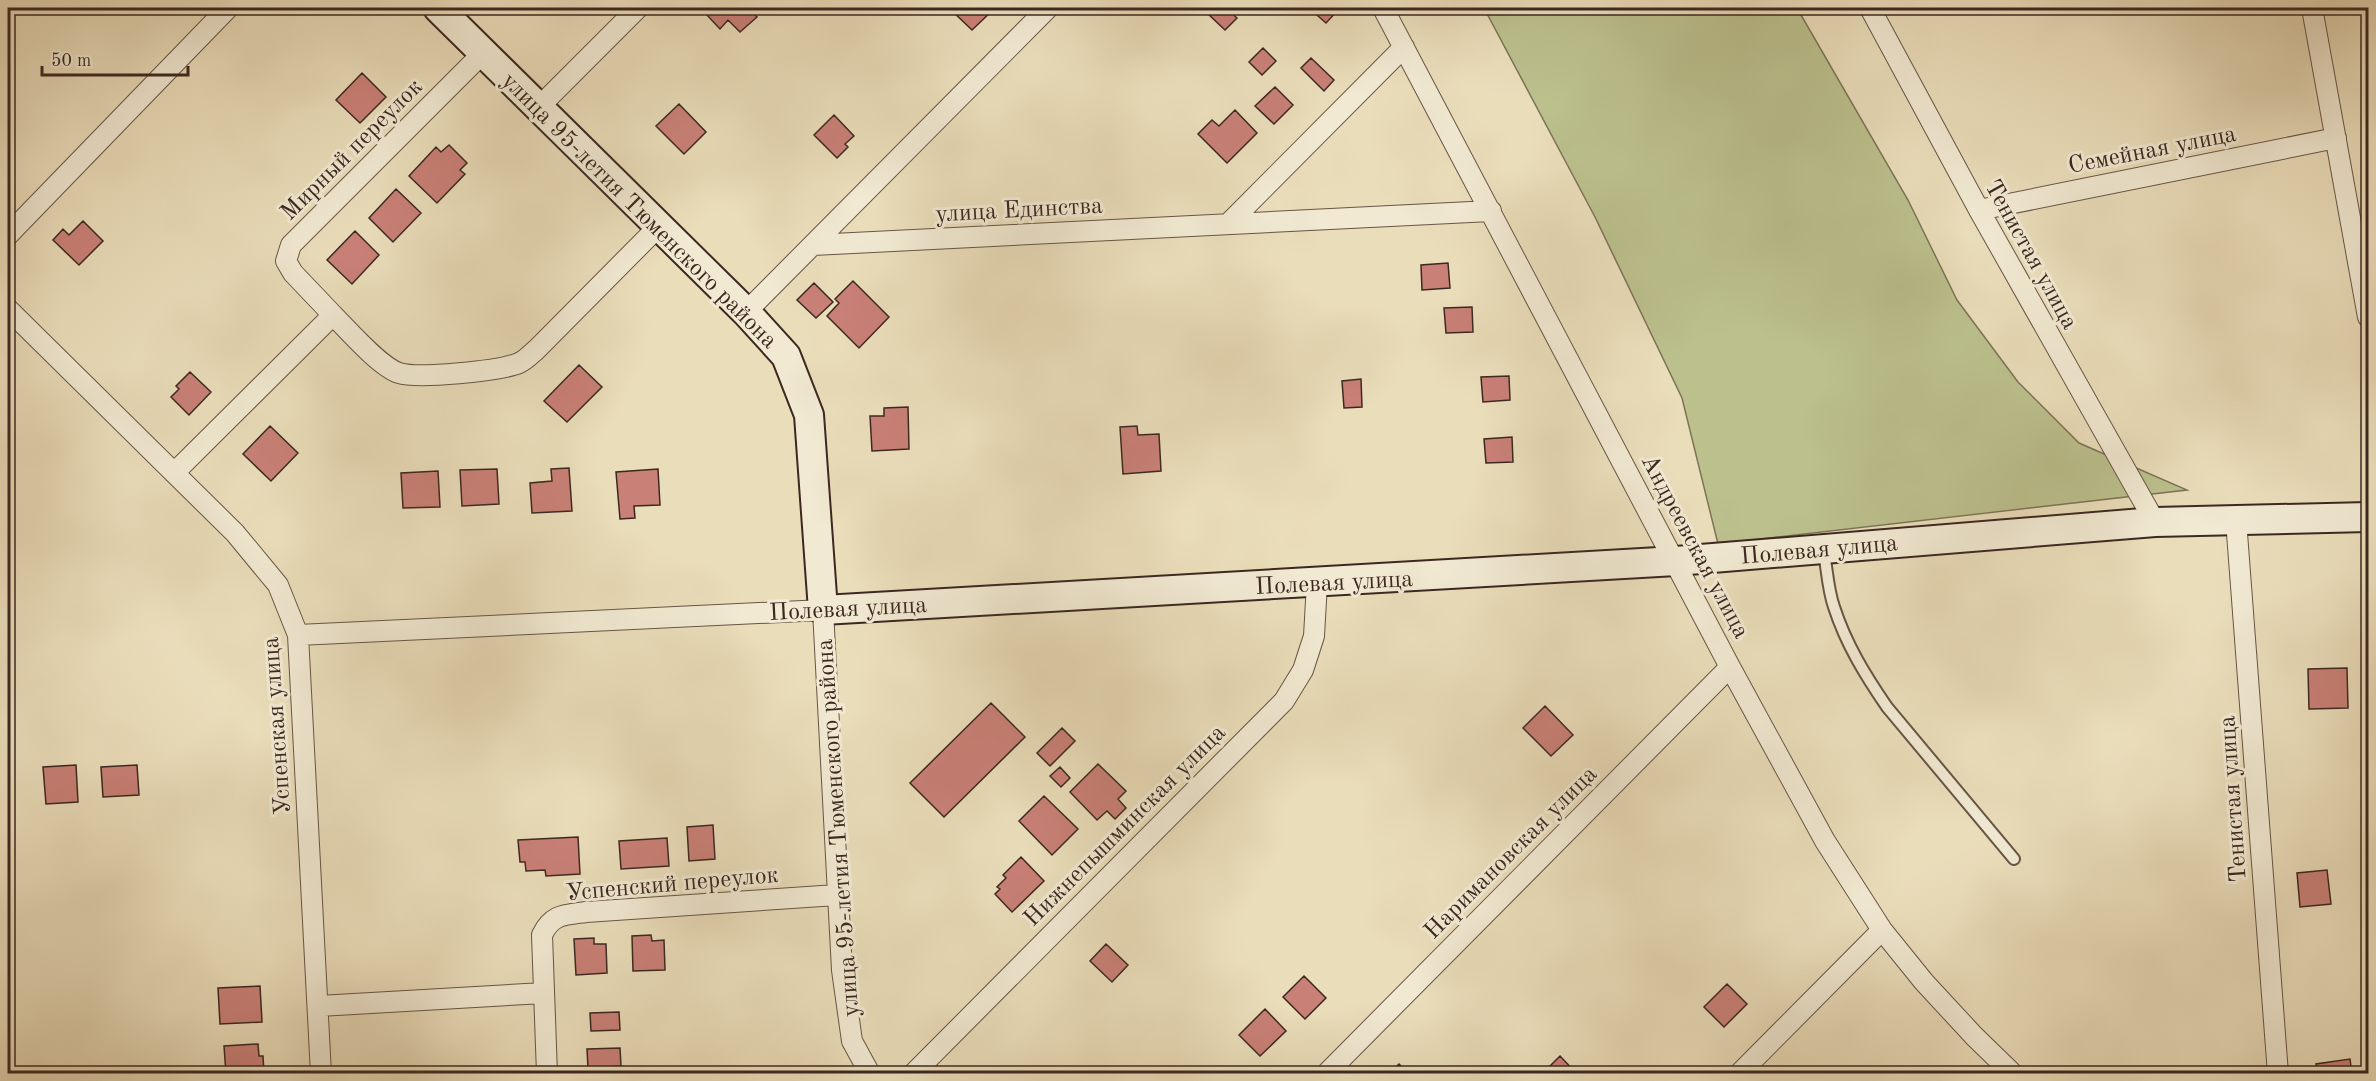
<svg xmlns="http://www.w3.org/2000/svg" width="2376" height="1081" font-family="'Old Standard TT',serif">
<rect width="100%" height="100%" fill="#eaddba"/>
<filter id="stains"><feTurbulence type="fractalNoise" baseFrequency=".00333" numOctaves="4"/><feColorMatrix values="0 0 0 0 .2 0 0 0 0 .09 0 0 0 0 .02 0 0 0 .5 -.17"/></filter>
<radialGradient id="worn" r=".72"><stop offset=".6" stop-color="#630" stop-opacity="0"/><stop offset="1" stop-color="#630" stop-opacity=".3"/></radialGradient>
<path fill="#bbc08d" stroke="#7c7456" stroke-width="1.5" d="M1484,8H1797L1908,200L1957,300L2018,382L2079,443L2187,490L1718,544L1682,398L1595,217Z"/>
<path fill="#c98077" stroke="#3c2820" stroke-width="1.5" d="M715,8H748L757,17L740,32L728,20L720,29L707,15Z
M949,8H995L972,30Z
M1211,8H1226L1237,18L1225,30L1206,12Z
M1309,8H1340L1326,23Z
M1263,48L1276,61L1262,75L1249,62Z
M1311,58L1334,80L1324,91L1301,68Z
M362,73L386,97L360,123L336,100Z
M1275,87L1293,105L1274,124L1255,106Z
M679,104L706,132L684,154L656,126Z
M1235,110L1257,133L1227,163L1198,134L1212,120L1219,126Z
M834,115L854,136L845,144L848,147L837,158L814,135Z
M449,145L467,163L460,170L465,174L437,203L409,176L436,147L441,152Z
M396,189L421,213L393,242L369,218Z
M83,221L103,241L79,265L53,240L63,229L69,235Z
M355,231L379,255L352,284L327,260Z
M1448,263L1450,288L1422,290L1421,265Z
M853,281L889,317L859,348L827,316L839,303L835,299Z
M814,283L833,302L816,318L797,300Z
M1472,307L1473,332L1446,333L1444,308Z
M579,365L602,387L567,422L544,401Z
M190,372L211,392L189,415L171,397L179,389L176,386Z
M1509,376L1510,400L1483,402L1481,377Z
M1361,379L1362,407L1344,408L1342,381Z
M908,407L909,449L872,451L870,416H884V408Z
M270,426L298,453L271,481L243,454Z
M1137,426L1138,435L1159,434L1161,471L1123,474L1120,427Z
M1512,437L1513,462L1486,463L1484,439Z
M569,468L572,511L532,513L530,483L552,481L551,469Z
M497,469L499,504L462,506L460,470Z
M658,469L660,505L634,506L635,518L620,519L616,472Z
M438,471L440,507L403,508L401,473Z
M2347,668L2348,708L2309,709L2308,669Z
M991,703L1025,737L944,817L910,783Z
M1545,706L1573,735L1551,756L1523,728Z
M1062,728L1075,741L1050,766L1037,753Z
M1098,764L1126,791L1118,799L1126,808L1115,819L1107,811L1097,820L1070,792Z
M76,765L78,802L46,804L43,767Z
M137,765L139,795L103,797L101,767Z
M1060,767L1070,778L1061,787L1050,776Z
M1044,796L1078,829L1052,855L1019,821Z
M713,825L715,859L689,861L687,827Z
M578,837L580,874L546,876L545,870L526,871L525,862H520L518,840Z
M667,838L669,866L621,869L619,841Z
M1021,857L1044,881L1012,912L995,894L1000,889L997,887L1006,878L1003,875Z
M2327,870L2331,904L2300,907L2297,873Z
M651,935L652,941L664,940L665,970L633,971L632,936Z
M594,938V944H606L607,973L576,975L574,939Z
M1106,944L1128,965L1112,982L1090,961Z
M1304,976L1326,998L1305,1019L1283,997Z
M1727,984L1747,1004L1724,1027L1704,1007Z
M260,986L262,1022L220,1024L218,988Z
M1265,1009L1286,1031L1260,1056L1239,1035Z
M619,1012L620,1030L591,1031L590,1013Z
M258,1044L259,1056H263L264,1074H226L224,1046Z
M620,1048L621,1066L588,1068L587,1049Z
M1560,1056L1577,1074H1542Z
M2350,1059L2352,1074H2318L2316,1064Z
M1399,1064L1409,1074H1389Z"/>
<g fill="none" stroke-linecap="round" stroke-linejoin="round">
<g stroke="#685546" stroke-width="14">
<path id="lane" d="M1824,552C1827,570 1828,590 1834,607C1846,644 1865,675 1887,707L2014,859"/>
</g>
<g stroke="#685546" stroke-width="22">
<path id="street" d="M1383,8L1730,667L1825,841L1882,930L1924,982L1974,1036L2013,1074
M1870,8L1979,210L2155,522
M2312,8L2368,317
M539,107L638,8
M1979,210L2336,138
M1228,224L1404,47
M8,235L228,8
M813,245L1491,211
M8,309L235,533L278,585L298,635L321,1074
M746,312L1048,8
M333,315C348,330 380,367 399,373C418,379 500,371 519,363C526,360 531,354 537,349L659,226
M174,473L333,315L293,273L286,261L291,245L483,53
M2236,520L2278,1074
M298,635L823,610L842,970L852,1041L870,1074
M319,1006L543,993
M547,1074L542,935C552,914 564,915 586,912L837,895
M913,1074L1284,701L1303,670L1314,636L1317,583
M1326,1074L1730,667
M1739,1074L1882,930"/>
</g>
<g stroke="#3c2820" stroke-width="32">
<path id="secondary" d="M438,8L746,312L786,356L809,415L823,610L1676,561L2155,522L2368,517"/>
</g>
<use href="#lane" stroke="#f1e9d2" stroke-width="10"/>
<use href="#street" stroke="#f1e9d2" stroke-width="20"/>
<use href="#secondary" stroke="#f1e9d2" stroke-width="28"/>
</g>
<g text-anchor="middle" stroke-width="6" stroke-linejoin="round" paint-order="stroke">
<g font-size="24" fill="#3c2820" stroke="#f1e9d2">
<text transform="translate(351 149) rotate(-45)" y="8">Мирный переулок</text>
<text transform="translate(2152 149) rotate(-11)" y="8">Семейная улица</text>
<text transform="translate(1019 209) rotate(-3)" y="8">улица Единства</text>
<text transform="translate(640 210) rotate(45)" y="8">улица 95-летия Тюменского района</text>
<text transform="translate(2032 254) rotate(61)" y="8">Тенистая улица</text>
<text transform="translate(1696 546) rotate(62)" y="8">Андреевская улица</text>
<text transform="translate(1819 549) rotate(-5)" y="8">Полевая улица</text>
<text transform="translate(1334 582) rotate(-3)" y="8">Полевая улица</text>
<text transform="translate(848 608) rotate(-3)" y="8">Полевая улица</text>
<text transform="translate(276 726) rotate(-94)" y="8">Успенская улица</text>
<text transform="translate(2232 799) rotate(-94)" y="8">Тенистая улица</text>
<text transform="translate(1124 825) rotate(-45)" y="8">Нижнепышминская улица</text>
<text transform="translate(837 828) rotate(-94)" y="8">улица 95-летия Тюменского района</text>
<text transform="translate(1510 852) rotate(-45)" y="8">Наримановская улица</text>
<text transform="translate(672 883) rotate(-5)" y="8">Успенский переулок</text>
</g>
</g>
<rect width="2376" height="1081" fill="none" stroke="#eaddba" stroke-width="30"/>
<rect x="9" y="9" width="2358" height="1063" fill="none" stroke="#3c2820" stroke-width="3"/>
<rect x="15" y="15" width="2346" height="1051" fill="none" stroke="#3c2820" stroke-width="1.5"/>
<path d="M42 66v9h146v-9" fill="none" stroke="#3c2820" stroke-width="3"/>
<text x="51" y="66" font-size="18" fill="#3c2820" stroke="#f1e9d2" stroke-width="4.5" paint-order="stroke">50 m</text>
<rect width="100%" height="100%" filter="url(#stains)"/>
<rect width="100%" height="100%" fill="url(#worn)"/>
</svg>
